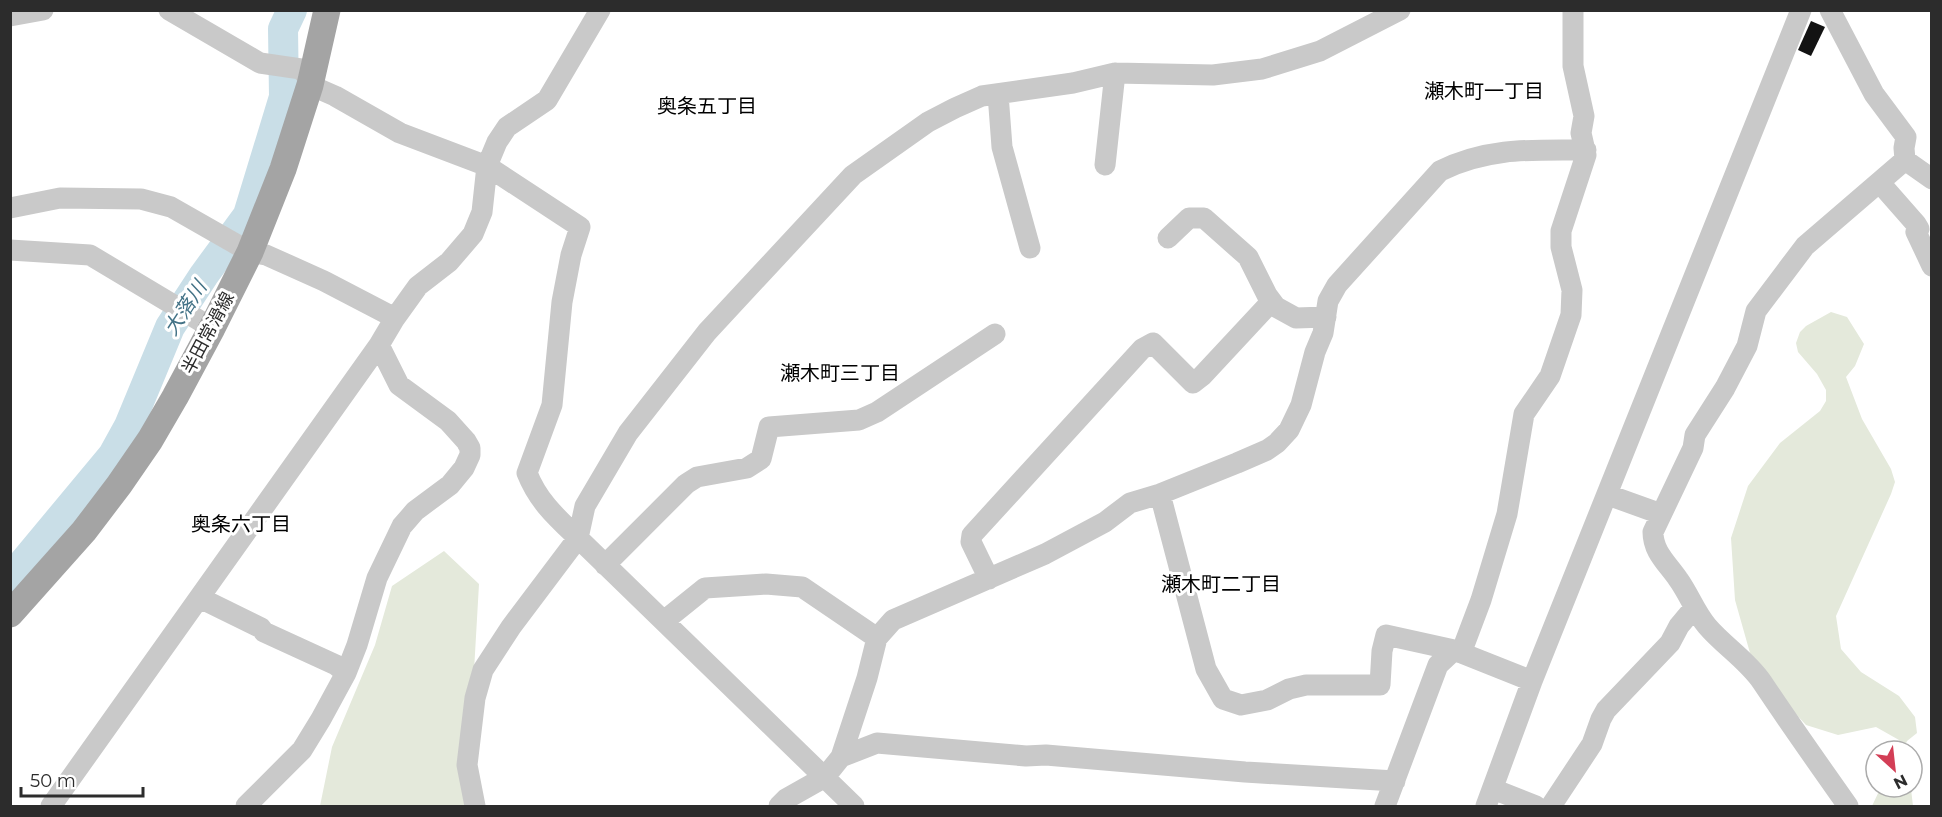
<svg xmlns="http://www.w3.org/2000/svg" width="1942" height="817" font-family="Montserrat,'Noto Sans JP',sans-serif">
<rect width="100%" height="100%" fill="#fff"/>
<path fill="#e4e9db" d="M1831,312L1847,317L1864,344L1855,366L1846,377L1862,419L1891,469L1895,482L1891,494L1836,616L1841,649L1861,672L1899,696L1915,717L1917,733L1907,741L1903,751H1896L1900,744L1899,740L1876,727L1838,735L1806,725L1782,699L1750,653L1735,600L1731,538L1748,486L1780,443L1820,411L1826,401V390L1817,374L1798,352L1796,343L1800,332L1806,326Z
M444,551L479,584L471,723L476,806H320L332,747L375,645L392,586Z
M1881,787H1909L1911,789L1913,806H1872Z"/>
<g fill="none" stroke-linecap="round" stroke-linejoin="round">
<path stroke="#c9dee7" stroke-width="30" d="M10,579L113,455L129,426L170,327L204,275L248,215L284,97L283,29L292,10"/>
</g>
<path fill="#131313" d="M1811,21L1825,27L1811,56L1798,50Z"/>
<g fill="none" stroke-linecap="round" stroke-linejoin="round">
<path stroke="#c9c9c9" stroke-width="21" d="M169,10L260,63L301,69L306,75L310,85L335,96L400,133L487,166L580,227L571,255L562,302L552,405L527,473C538,501 556,517 578,538L854,806
M1830,10L1874,94L1906,137L1904,148L1905,160L1932,179
M10,16L43,10
M998,94L1002,147L1030,248
M1105,165L1115,73
M1880,183L1916,224L1919,229L1916,232L1932,266
M10,208L60,198L141,199L171,207L250,252L266,255L324,281L395,318
M1168,238L1189,218H1204L1248,257L1267,295L1276,307L1296,318L1326,317
M10,250L90,255L212,328
M1160,494L1206,669L1223,699L1241,705L1267,700L1289,689L1306,685H1380L1382,651L1386,635L1454,650
M1608,495L1661,514
M605,565L686,484L697,477L747,468L761,459L769,427L859,420L877,412L995,334
M989,579L971,542L972,535L1142,349L1153,343L1193,383L1202,376L1271,302
M200,598L261,628L264,632L336,665L346,673
M664,621L705,588L766,584L802,587L877,638
M1461,653L1481,600L1507,514L1524,414L1550,376L1571,315L1572,290L1561,247V231L1586,155L1581,133L1584,116L1573,66V10
M841,757L877,743L1026,756L1046,755L1245,772L1395,781
M1493,789L1536,806
M51,806L379,345L395,318L418,286L449,262L473,234L482,212L487,166L497,142L507,127L547,100L600,10
M246,806L302,750L321,719L346,673L357,645L377,578L402,526L415,511L450,485L464,468L470,455V448L466,441L448,421L399,385L379,345
M475,806L467,765L475,698L483,670L511,627L578,538L585,506L628,433L707,332L853,175L928,122L955,108L982,96L1073,83L1115,73L1213,75L1262,69L1320,51L1400,10
M779,806L786,799L825,777L841,757L867,678L877,638L893,620L1045,554L1105,522L1130,503L1160,494L1237,463L1267,450L1277,443L1289,430L1301,405L1315,352L1323,333L1328,301L1337,285L1440,171C1488,147 1534,150 1586,150
M1385,806L1438,665L1454,650L1532,681
M1486,806L1532,681L1801,10
M1551,806L1592,744L1601,719L1606,710L1670,643L1679,626L1694,608
M1848,806C1819,765 1790,724 1762,682C1747,660 1724,646 1707,626C1695,612 1689,594 1678,579C1667,563 1653,552 1653,532L1693,448L1695,435L1725,388L1747,346L1756,311L1805,246L1905,160"/>
<path stroke="#a4a4a4" stroke-width="27" d="M10,614L84,531L119,485L150,440L175,397L212,328L250,252L283,169L310,85L327,10"/>
</g>
<g text-anchor="middle" stroke-width="6" stroke-linejoin="round" paint-order="stroke">
<g font-size="18" fill="#2c2c2c" stroke="#fff">
<text transform="translate(208 333) rotate(-62)" y="6">半田常滑線</text>
</g>
<g font-size="20" fill="#000" stroke="#fff">
<text x="1484" y="98">瀬木町一丁目</text>
<text x="707" y="113">奥条五丁目</text>
<text x="840" y="380">瀬木町三丁目</text>
<text x="241" y="531">奥条六丁目</text>
<text x="1221" y="591">瀬木町二丁目</text>
</g>
<g font-size="20" font-style="italic" fill="#437286" stroke="#fff">
<text transform="translate(185 308) rotate(-57)" y="7">大落川</text>
</g>
</g>
<rect width="1942" height="817" fill="none" stroke="#2c2c2c" stroke-width="24"/>
<g transform="translate(1894 769) rotate(153)"><circle r="28" fill="#ffffff" stroke="#ababab" stroke-width="1.5"/>
<path d="M0-4.5L10 22L0 15L-10 22Z" fill="#d33e56"/>
<text y="-9" font-size="16" font-weight="bold" text-anchor="middle" fill="#2c2c2c">N</text>
</g>
<path d="M21 787v9h122v-9" fill="none" stroke="#2c2c2c" stroke-width="3"/>
<text x="30" y="787" font-size="18" fill="#2c2c2c" stroke="#ffffff" stroke-width="4.5" paint-order="stroke">50 m</text>
</svg>
